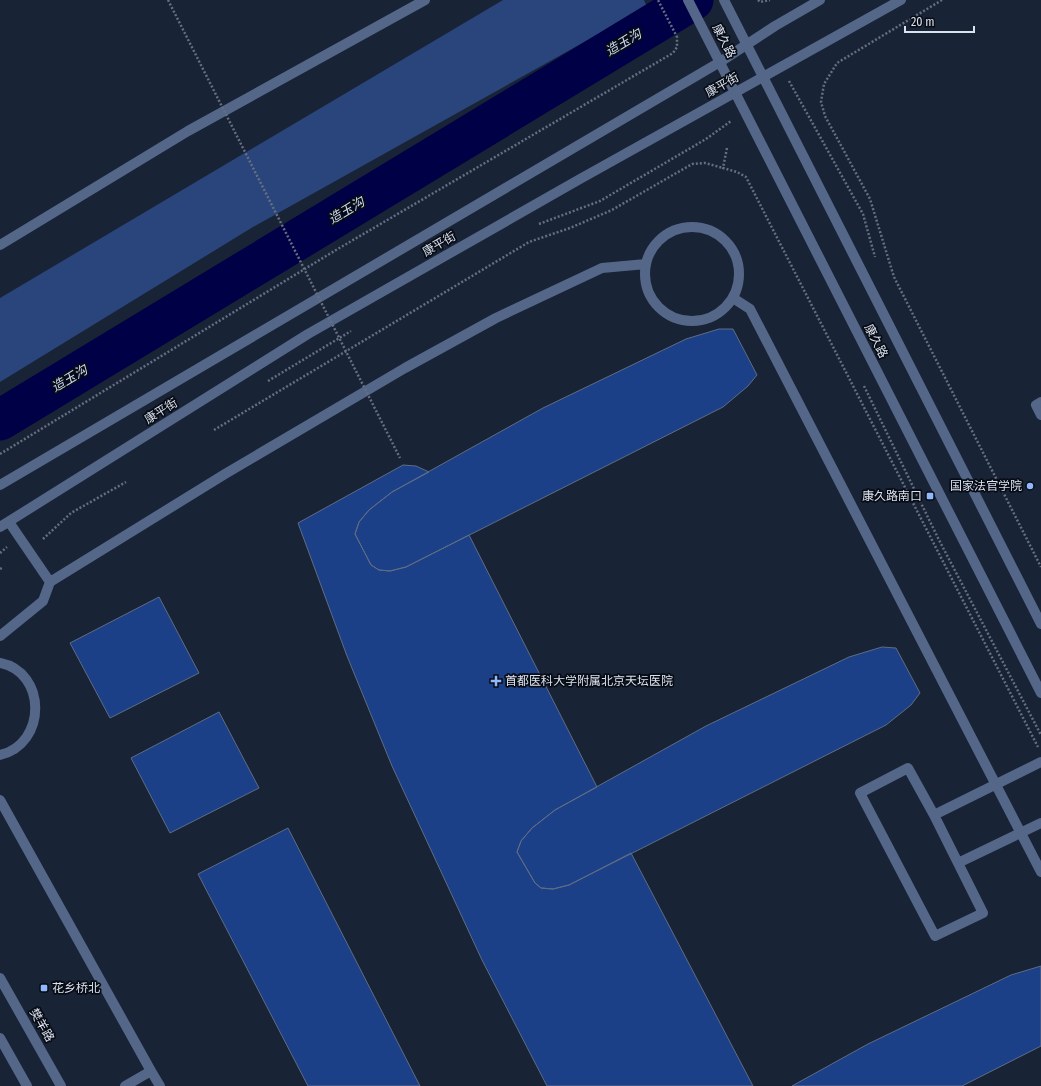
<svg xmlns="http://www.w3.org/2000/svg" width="1041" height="1086" font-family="'Fira Sans Condensed','Noto Sans SC',sans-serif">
<rect width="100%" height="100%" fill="#182336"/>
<path fill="#29457c" d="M503,0H644L647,7L253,227L0,382V298Z"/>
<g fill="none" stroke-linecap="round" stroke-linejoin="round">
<path stroke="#000046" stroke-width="41" d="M0,420L693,0"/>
</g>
<path fill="#1c4087" stroke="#5f6c84" d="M719,329H733L757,375L748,386L723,407L406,567L390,571L379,570L371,565L355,534L359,522L369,510L392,492L543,408L686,339Z
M403,465L416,466L429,472L392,492L369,510L359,522L355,534L371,565L379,570L390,571L406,567L469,535L597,787L555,810L532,828L521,841L517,852L535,883L541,888L553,889L569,885L631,853L753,1086H547L482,960L392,766L347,656L298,523Z
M159,597L199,673L110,718L70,643Z
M882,647L896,648L920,693L911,705L886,725L569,885L553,889L541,888L535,883L517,852L521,841L532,828L555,810L706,726L849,657Z
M219,712L259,788L170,833L131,758Z
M288,828L420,1086H308L198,874Z
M1041,966V1046L962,1086H792L868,1044L1011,975Z"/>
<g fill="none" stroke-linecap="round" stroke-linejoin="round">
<path stroke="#666f80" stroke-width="2.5" stroke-dasharray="2 2" stroke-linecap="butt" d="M758,0L760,2L770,0
M942,0L837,63L824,84L821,102L825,116L870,199L894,277L1041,567
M789,81L863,214L875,257
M727,148L723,168L737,172L746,177L1038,747
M539,224L600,201L706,139L731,121
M268,381L351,331
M864,386L939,540L1041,735
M214,430L529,242L570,228L612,210L692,164L705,163L723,168
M0,454L336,250L673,53L677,47V37L658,0
M43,539L71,513L126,482
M0,553L7,547
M0,569L2,568"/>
<path stroke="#556788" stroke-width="10" d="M688,0L1041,693
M724,0L1041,624
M645 274a47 47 0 1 1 94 0a47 47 0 1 1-94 0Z
M0,245L188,131L425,0
M733,298L750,309L1041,872
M1041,402L1036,405L1041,415
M0,485L720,62L775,26L820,0
M9,522L50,582L225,474L405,368L496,318L602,268L646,264
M0,527L308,334L580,179L901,0
M0,636L43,601L50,582
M0,663C47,672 47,744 0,755
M1041,762L934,815L958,863L1041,823
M0,800L151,1071L125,1086
M934,815L908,768L860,793L935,936L983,913L958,863
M0,978L61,1086
M0,1038L27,1086
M151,1071L160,1086"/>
<path stroke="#666f80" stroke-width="2.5" stroke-dasharray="2 2" stroke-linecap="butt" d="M168,0L400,458"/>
</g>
<g fill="#91b8fd" stroke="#080c15" stroke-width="1.5">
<circle cx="1030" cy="486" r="4"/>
<rect x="926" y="492" width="8" height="8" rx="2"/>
<path d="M494 675h4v4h4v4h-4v4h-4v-4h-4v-4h4z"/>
<rect x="40" y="984" width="8" height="8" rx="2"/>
</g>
<g text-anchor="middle" stroke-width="3.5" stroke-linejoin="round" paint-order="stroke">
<g font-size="12" fill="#dae1ef" stroke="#080c15">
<text transform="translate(724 41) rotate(63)" y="4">康久路</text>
<text transform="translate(722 85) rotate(-29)" y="4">康平街</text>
<text transform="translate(439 244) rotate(-30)" y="4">康平街</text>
<text transform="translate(876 341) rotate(63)" y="4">康久路</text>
<text transform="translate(161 411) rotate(-32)" y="4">康平街</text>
<text transform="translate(42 1025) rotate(60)" y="4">樊羊路</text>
</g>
<g font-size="12" fill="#dae1ef" stroke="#080c15" text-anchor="end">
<text x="1022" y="490">国家法官学院</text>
<text x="922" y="500">康久路南口</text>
<text x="505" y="685" text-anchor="start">首都医科大学附属北京天坛医院</text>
<text x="52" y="992" text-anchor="start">花乡桥北</text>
</g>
<g font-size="13" font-style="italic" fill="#cfdbf0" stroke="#080c15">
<text transform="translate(623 42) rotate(-31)" y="5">造玉沟</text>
<text transform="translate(346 210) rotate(-31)" y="5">造玉沟</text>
<text transform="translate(69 378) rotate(-31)" y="5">造玉沟</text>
</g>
</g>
<path d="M905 26v6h69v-6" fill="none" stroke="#dae1ef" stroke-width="2"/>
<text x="911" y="26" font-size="12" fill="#dae1ef" stroke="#080c15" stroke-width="3" paint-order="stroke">20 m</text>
</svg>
